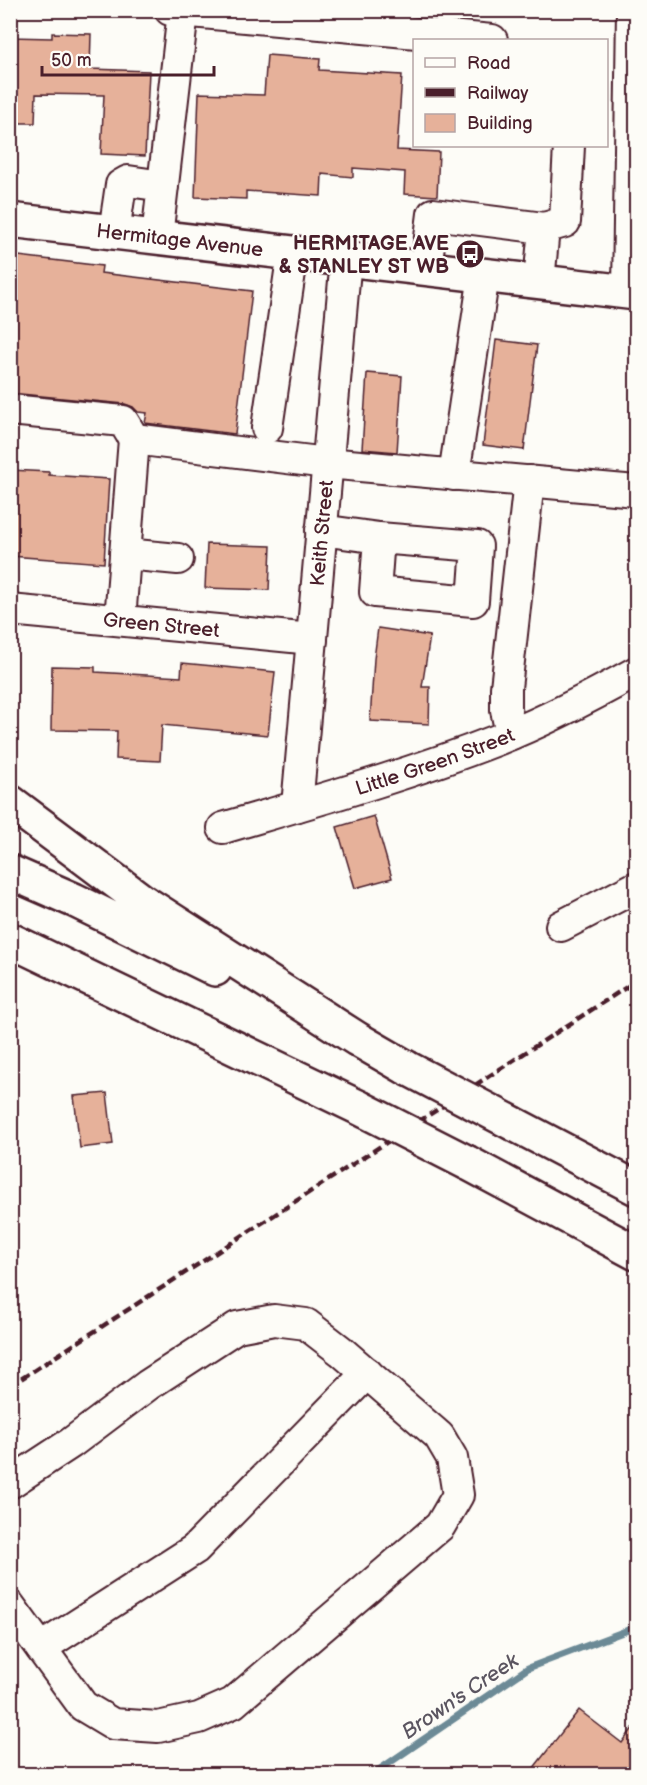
<svg xmlns="http://www.w3.org/2000/svg" width="647" height="1785" font-family="'Balsamiq Sans',sans-serif">
<rect width="100%" height="100%" fill="#fdfcf7"/>
<filter id="ink" filterUnits="userSpaceOnUse"><feTurbulence type="fractalNoise" baseFrequency=".0167" numOctaves="2"/><feDisplacementMap in="SourceGraphic" scale="12" xChannelSelector="R" yChannelSelector="G"/><feConvolveMatrix kernelMatrix="1 2 1 2 8 2 1 2 1" color-interpolation-filters="sRGB"/></filter>
<g filter="url(#ink)">
<g fill="none" stroke-linecap="round" stroke-linejoin="round">
<path stroke="#6c8a96" stroke-width="7" d="M373,1774L528,1668L636,1627"/>
</g>
<path fill="#e6b19a" stroke="#4a1f2b" stroke-width="1.5" d="M52,33L91,34L90,69L149,71L145,156L101,154L104,95L36,94L35,123H10V37L52,38Z
M267,55L320,59L319,70L402,75L397,150L439,152L437,196L404,194L405,172L353,168V177L322,174L321,196L246,191V199L195,197L199,93L264,95Z
M10,255L102,266L101,273L252,291L235,434L145,423L147,413L138,412L133,407L125,404L10,393Z
M496,340L537,345L524,450L483,445Z
M367,373L402,376L397,452L362,449Z
M10,470L49,472V475L109,479L104,563L10,556Z
M207,544L271,546L269,590L205,588Z
M378,628L430,636L422,687H430L429,724L370,721L374,659Z
M182,663L275,672L268,735L162,725L160,761L116,759L117,731L51,730L52,666L95,667V672L181,677Z
M374,816L392,878L355,888L337,827Z
M107,1093L113,1144L80,1148L74,1096Z
M579,1710L622,1743L636,1724V1774H529Z"/>
<g fill="none" stroke-linecap="round" stroke-linejoin="round">
<g stroke="#4a1f2b" stroke-width="34">
<g id="minor">
<path d="M170,10L492,40"/>
<path d="M544,228L565,222L569,146"/>
<path d="M114,232L121,185L128,181L163,186"/>
<path d="M157,237L183,12"/>
<path d="M426,268L433,214L544,228L539,282"/>
<path d="M628,292L632,10"/>
<path d="M10,410L123,421L134,439L327,463L636,491"/>
<path d="M267,428L293,252"/>
<path d="M454,475L484,275"/>
<path d="M321,530L379,538L375,592L473,601L477,546L379,538"/>
<path d="M125,554L178,559"/>
<path id="s1" d="M10,610L312,639"/>
<path d="M120,620L134,439"/>
<path d="M511,734L506,710V688L529,481"/>
<path id="s2" d="M297,806L346,258"/>
<path id="s3" d="M223,828C315,801 408,775 497,740C546,721 591,697 636,672"/>
<path d="M561,926L636,887"/>
<path d="M10,1483L71,1443L148,1385L237,1327L274,1320L306,1324L341,1351L439,1436L452,1458L458,1495L440,1526L233,1703L199,1718L158,1727L113,1724L83,1706L10,1606"/>
<path d="M41,1648L195,1549L367,1373"/>
</g>
</g>
<g stroke="#4a1f2b" stroke-width="38">
<g id="major">
<path id="s4" d="M10,220L636,293"/>
</g>
</g>
<g stroke="#4a1f2b" stroke-width="38">
<path id="highway" d="M10,802L142,901L357,1039L407,1068
M10,872L74,900L215,969
M10,940L360,1108
M514,1124L636,1188
M468,1163L636,1253"/>
</g>
<use href="#minor" stroke="#fdfcf7" stroke-width="30"/>
<use href="#major" stroke="#fdfcf7" stroke-width="33"/>
<use href="#highway" stroke="#fdfcf7" stroke-width="33"/>
<path stroke="#4a1f2b" stroke-width="4.5" stroke-dasharray="9 4.5" stroke-linecap="butt" d="M10,1386L636,981"/>
<g stroke="#4a1f2b" stroke-width="38" stroke-linecap="butt">
<path id="highway-bridge" d="M407,1068L514,1124
M360,1108L468,1163"/>
</g>
<use href="#highway-bridge" stroke="#fdfcf7" stroke-width="33"/>
</g>
</g>
<defs>
<g id="bus-disc" transform="scale(1.5)"><circle r="9.5" fill="#4a1f2b" stroke="#fdfcf7"/><path d="M-5-6H5V4H4V6H2V4H-2V6H-4V4H-5ZM-3.5-4V0h7V-4ZM-3.5 1.2v1.5H-2V1.2ZM2 1.2v1.5H3.5V1.2Z" fill="#fff"/></g>
</defs>
<g fill-rule="evenodd">
<use href="#bus-disc" x="470" y="254"/>
</g>
<g text-anchor="middle" stroke-width="4.5" stroke-linejoin="round" paint-order="stroke">
<g font-size="20" fill="#4a1f2b" stroke="#fdfcf7">
<text dy="7" stroke="none"><textPath href="#s4" startOffset="171">Hermitage Avenue</textPath></text>
<text dy="7" stroke="none"><textPath href="#s2" startOffset="274">Keith Street</textPath></text>
<text dy="7" stroke="none"><textPath href="#s1" startOffset="152">Green Street</textPath></text>
<text dy="7" stroke="none"><textPath href="#s3" startOffset="222">Little Green Street</textPath></text>
</g>
<g font-size="20" font-weight="bold" fill="#4a1f2b" stroke="#fdfcf7" text-anchor="end">
<text x="449" y="250">HERMITAGE AVE<tspan x="449" dy="23">&amp; STANLEY ST WB</tspan></text>
</g>
<g font-size="21" font-style="italic" fill="#5b5560" stroke="#fdfcf7">
<text transform="translate(460 1696) rotate(-34)" y="7">Brown's Creek</text>
</g>
</g>
<rect width="647" height="1785" fill="none" stroke="#fdfcf7" stroke-width="36"/>
<rect x="18" y="18" width="611" height="1749" fill="none" stroke="#4a1f2b" stroke-width="2" filter="url(#ink)"/>
<rect x="413" y="39" width="195" height="108" fill="#fdfcf7" stroke="#b5a4a5" stroke-width="1.5"/>
<rect x="425" y="58" width="30" height="9" fill="#fdfcf7" stroke="#b5a4a5" stroke-width="1.5"/>
<text x="467" y="69" font-size="18" fill="#4a1f2b">Road</text>
<rect x="425" y="88" width="30" height="9" fill="#4a1f2b" stroke="#b5a4a5" stroke-width="1.5"/>
<text x="467" y="99" font-size="18" fill="#4a1f2b">Railway</text>
<rect x="425" y="114" width="30" height="18" fill="#e6b19a" stroke="#b5a4a5" stroke-width="1.5"/>
<text x="467" y="129" font-size="18" fill="#4a1f2b">Building</text>
<path d="M42 66v9h172v-9" fill="none" stroke="#4a1f2b" stroke-width="3"/>
<text x="51" y="66" font-size="18" fill="#4a1f2b" stroke="#fdfcf7" stroke-width="4.5" paint-order="stroke">50 m</text>
</svg>
